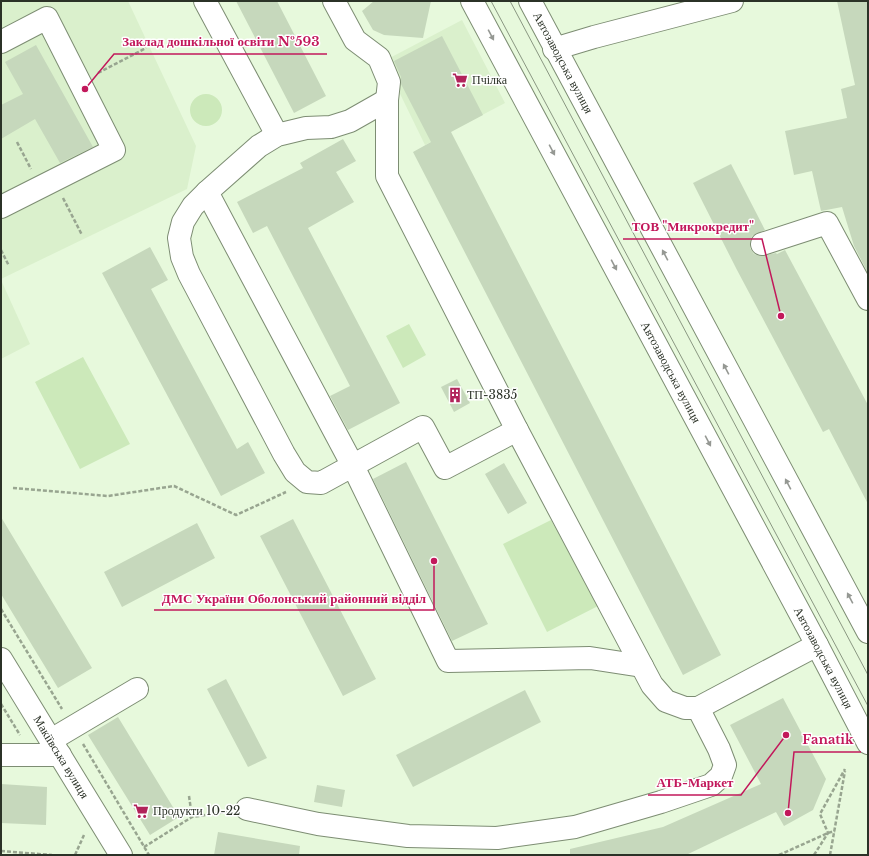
<svg xmlns="http://www.w3.org/2000/svg" width="869" height="856" font-family="'Libre Baskerville',serif">
<rect width="100%" height="100%" fill="#e7f9dc"/>
<path fill="#daf0cc" d="M1,1H128L196,146L187,189L1,279Z
M462,20L505,103L425,145L384,61Z
M1,280L30,344L1,359Z"/>
<path fill="#cce9ba" d="M190 110a16 16 0 1 1 32 0a16 16 0 1 1-32 0Z
M409,324L426,355L403,368L386,336Z
M83,357L130,444L80,469L35,382Z
M551,520L598,606L547,632L503,544Z"/>
<path fill="#c6d8bc" d="M236,1H277L326,96L294,113Z
M374,1H431L423,38L384,35L373,30L362,11Z
M837,1H868V273L854,246L842,207L821,211L812,171L794,175L785,131L847,118L841,89L855,85Z
M442,36L483,115L451,132L721,655L683,675L413,152L431,142L401,84V77L394,61Z
M36,45L93,147L60,163L35,119L1,139V105L23,94L5,62Z
M343,139L356,161L336,172L354,202L308,228L400,403L348,430L330,396L350,386L267,226L253,233L237,202L303,168L300,163Z
M731,164L765,230L752,236L750,242V248L754,254L760,256L776,253L777,254L785,250L868,405V504L829,429L823,432L737,270L693,183Z
M150,247L168,280L151,289L237,449L248,442L265,473L221,496L102,273Z
M457,379L470,403L454,412L441,387Z
M406,462L488,624L452,641L373,479Z
M504,463L527,503L508,514L485,474Z
M1,517L92,668L58,688L1,594Z
M293,519L376,679L343,696L260,536Z
M197,523L215,558L122,607L104,572Z
M226,679L267,758L248,767L207,689Z
M525,690L541,722L413,787L396,755Z
M783,698L826,779L813,810L784,826L776,812L686,855H570V849L663,827L761,784L730,725Z
M118,717L179,817L150,835L88,735Z
M1,784L47,787L46,825L1,823Z
M317,785L345,790L342,807L314,802Z
M218,832L300,846L299,855H214Z"/>
<g fill="none" stroke-linecap="round" stroke-linejoin="round">
<g stroke="#7d8d73" stroke-width="24">
<g id="minor">
<path d="M205,1L277,135"/>
<path d="M334,1L355,40L379,58L389,82L387,100V176L517,430L652,685L666,701L685,708H698L817,645"/>
<path d="M1,42L47,18L114,150L1,207"/>
<path d="M554,49L594,37L732,1"/>
<path d="M387,100L350,121L331,127L306,128L277,135L259,146L207,192L193,206L183,222L179,238L182,257L189,274L284,454L295,472L307,482L321,483L423,427L445,468L517,430"/>
<path d="M207,192L353,466L448,661L590,658L642,666"/>
<path d="M762,244L827,223L868,299"/>
<path id="s1" d="M1,659L121,855"/>
<path d="M51,740L137,689"/>
<path d="M1,755H60"/>
<path d="M247,809L318,824L408,836L497,838L575,827L661,802L711,785L721,776L725,765L719,749L698,708"/>
</g>
</g>
<g stroke="#7d8d73" stroke-width="24">
<g id="major">
<path id="s2" d="M472,1L817,645L868,743"/>
<path id="s3" d="M530,1L868,632"/>
</g>
</g>
<path stroke="#98a590" stroke-width="2.5" stroke-dasharray="4 2" stroke-linecap="butt" d="M98,73L146,48
M17,142L31,169
M63,198L82,235
M1,250L9,266
M13,488L108,496L174,486L236,515L286,492
M1,609L62,709
M1,704L20,735
M83,744L149,855
M189,796L192,817
M144,847L192,817L227,812
M1,851L52,855
M75,855L84,835
M779,855L828,833L835,831
M814,855L828,833L820,814L845,769
M830,855L845,771"/>
<use href="#minor" stroke="#fff" stroke-width="22"/>
<use href="#major" stroke="#fff" stroke-width="22"/>
<path stroke="#8a9782" stroke-width="1" d="M491,1L868,706
M510,1L868,675"/>
</g>
<defs><path id="oneway-solid" d="M-6-.8H1V-3.2L6.5 0L1 3.2V.8H-6Z"/></defs>
<g fill="#959893">
<use href="#oneway-solid" transform="translate(491 35) rotate(62)"/>
<use href="#oneway-solid" transform="translate(552 150) rotate(62)"/>
<use href="#oneway-solid" transform="translate(665 255) rotate(-118)"/>
<use href="#oneway-solid" transform="translate(614 265) rotate(62)"/>
<use href="#oneway-solid" transform="translate(726 369) rotate(-118)"/>
<use href="#oneway-solid" transform="translate(708 441) rotate(62)"/>
<use href="#oneway-solid" transform="translate(788 484) rotate(-118)"/>
<use href="#oneway-solid" transform="translate(850 598) rotate(-118)"/>
</g>
<defs>
<g id="supermarket-bare" transform="scale(1.2)"><path d="M-6-5.5h2.5l.6 2H6L4.5 2H-2.5L-4.4-4H-6ZM-1.5 3.2a1.3 1.3 0 1 0 .1 0ZM3 3.2a1.3 1.3 0 1 0 .1 0Z" fill="#b1235a" stroke="#fff" stroke-width="2.5" paint-order="stroke"/></g>
<g id="building-bare" transform="scale(1.2)"><path d="M-4-6H4V6H1V3H-1V6H-4ZM-2.5-4.3h1.7v1.8h-1.7ZM.8-4.3h1.7v1.8H.8ZM-2.5-1h1.7V.8h-1.7ZM.8-1h1.7V.8H.8Z" fill="#b1235a" stroke="#fff" stroke-width="2.5" paint-order="stroke"/></g>
</defs>
<g fill-rule="evenodd">
<use href="#supermarket-bare" x="460" y="80"/>
<use href="#building-bare" x="455" y="395"/>
<use href="#supermarket-bare" x="141" y="811"/>
</g>
<g text-anchor="middle" stroke-width="3" stroke-linejoin="round" paint-order="stroke">
<g font-size="12" fill="#2b3227" stroke="#fff">
<text dy="4" stroke="none"><textPath href="#s3" startOffset="70">Автозаводська вулиця</textPath></text>
<text dy="4" stroke="none"><textPath href="#s2" startOffset="421">Автозаводська вулиця</textPath></text>
<text dy="4" stroke="none"><textPath href="#s2" startOffset="745">Автозаводська вулиця</textPath></text>
<text dy="4" stroke="none"><textPath href="#s1" startOffset="115">Макіївська вулиця</textPath></text>
</g>
<g font-size="12" fill="#2b3227" stroke="#fff" text-anchor="start">
<text x="472" y="84">Пчілка</text>
<text x="467" y="399">ТП-3835</text>
<text x="153" y="815">Продукти 10-22</text>
</g>
</g>
<path fill="none" stroke="#c2185b" stroke-width="1.5" d="M85 89L114 54H327M781 316L762 239H623M434 561L434 610H154M788 813L794 752H861M786 735L741 795H648"/>
<g fill="#c2185b" stroke="#fff" stroke-width="1.5">
<circle cx="85" cy="89" r="4"/>
<circle cx="781" cy="316" r="4"/>
<circle cx="434" cy="561" r="4"/>
<circle cx="788" cy="813" r="4"/>
<circle cx="786" cy="735" r="4"/>
</g>
<g font-size="13" text-anchor="middle" font-weight="bold" fill="#c2185b" stroke="#fff" stroke-width="3" stroke-linejoin="round" paint-order="stroke">
<text x="221" y="46">Заклад дошкільної освіти №593</text>
<text x="693" y="231">ТОВ "Микрокредит"</text>
<text x="294" y="603">ДМС України Оболонський районний відділ</text>
<text x="828" y="744">Fanatik</text>
<text x="695" y="787">АТБ-Маркет</text>
</g>
<rect width="869" height="856" fill="none" stroke="#2b3227" stroke-width="4"/>
</svg>
